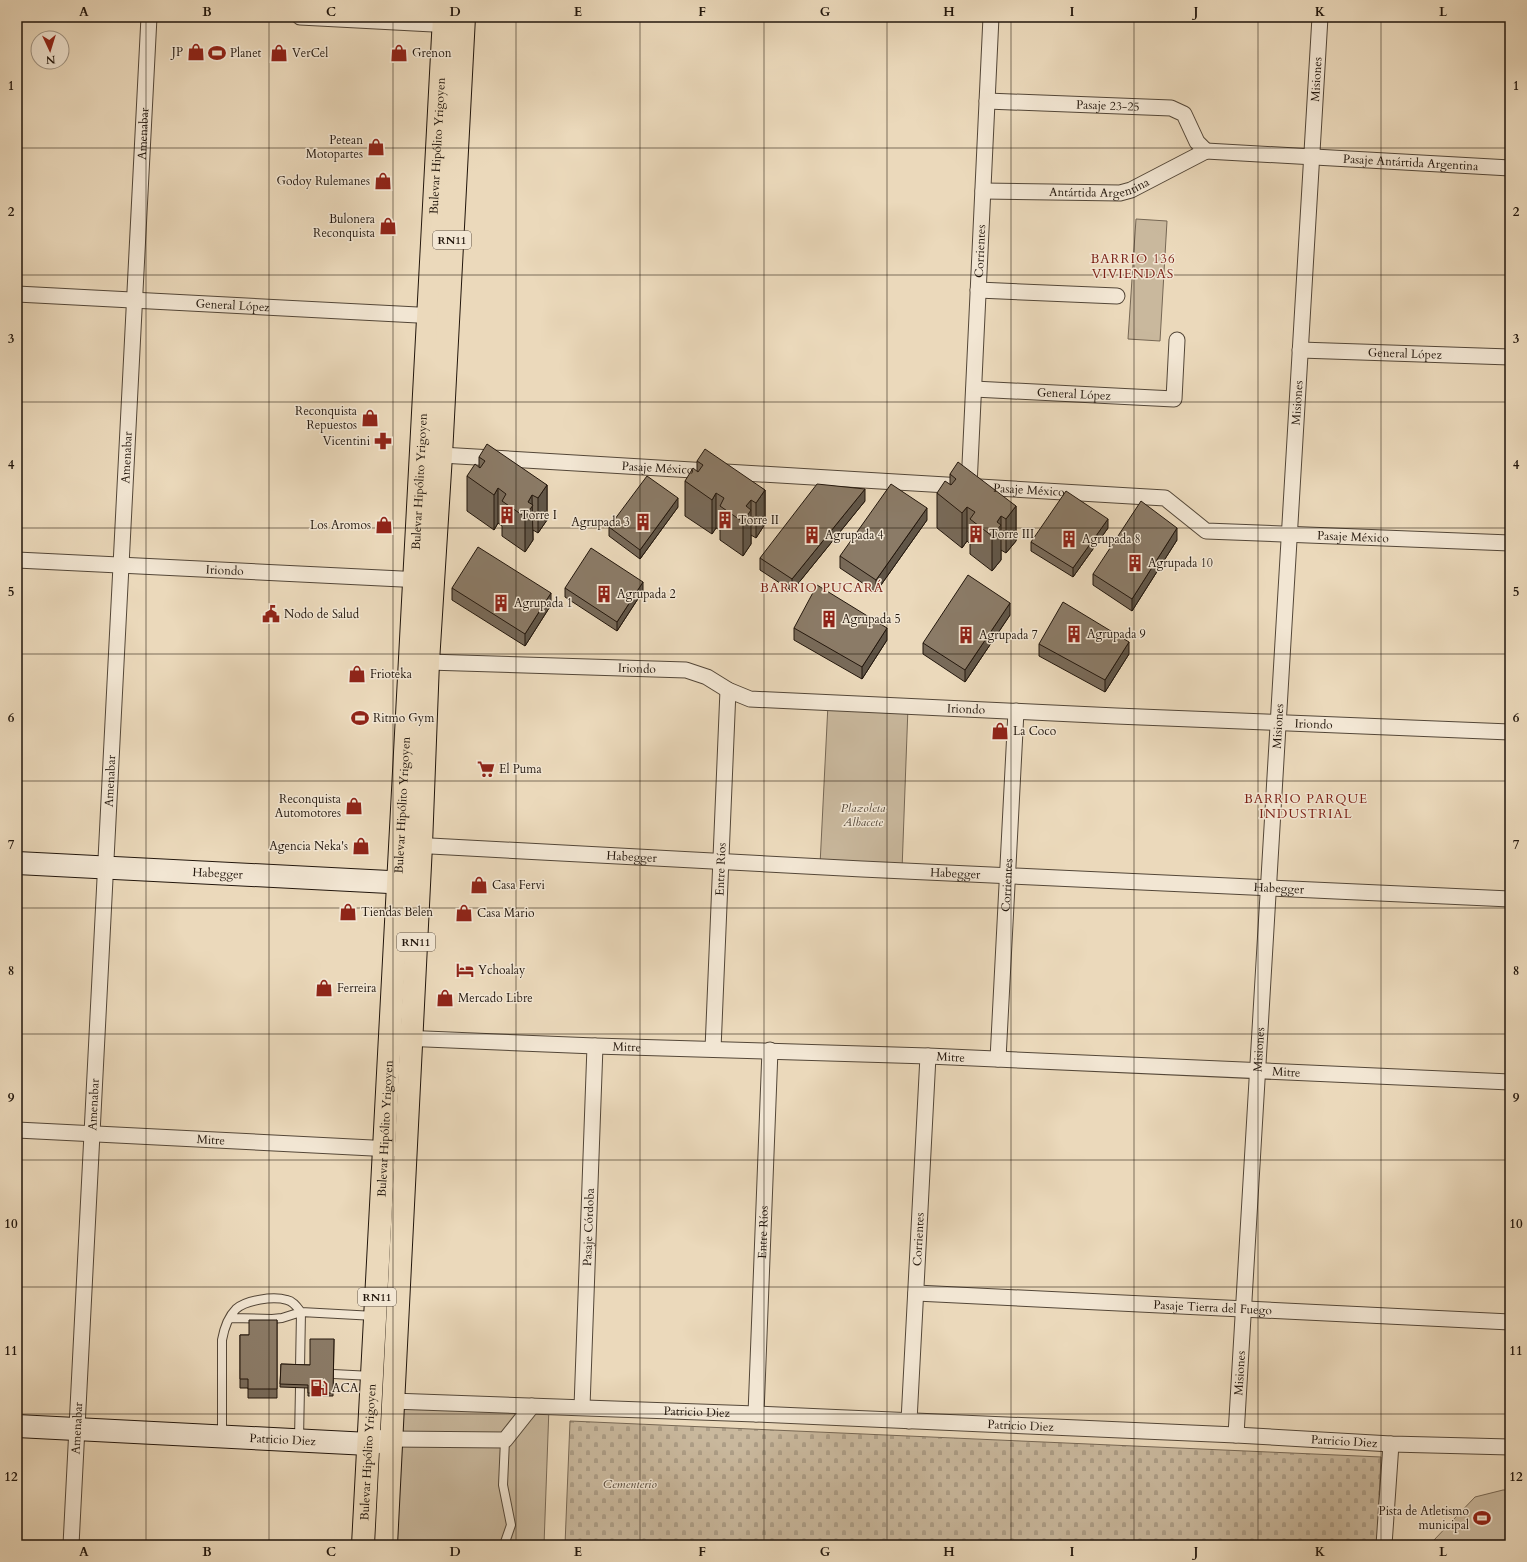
<svg xmlns="http://www.w3.org/2000/svg" width="1527" height="1562" font-family="Cardo,serif">
<defs>
<pattern id="cemetery-stones" width="16" height="16" patternUnits="userSpaceOnUse"><rect width="16" height="16" fill="#c9b89d"/><path d="M2 7V4a2 2 0 0 1 4 0v3zM10 15v-3a2 2 0 0 1 4 0v3z" fill="#ac9d86"/></pattern>
</defs>
<rect width="100%" height="100%" fill="#ebd9bb"/>
<filter id="stains"><feTurbulence type="fractalNoise" baseFrequency=".005" numOctaves="4"/><feColorMatrix values="0 0 0 0 .2 0 0 0 0 .09 0 0 0 0 .02 0 0 0 .5 -.17"/></filter>
<radialGradient id="worn" r=".72"><stop offset=".6" stop-color="#630" stop-opacity="0"/><stop offset="1" stop-color="#630" stop-opacity=".3"/></radialGradient>
<path fill="url(#cemetery-stones)" stroke="#766754" d="M570,1421L1381,1457L1377,1545H565Z"/>
<path fill="#c9b89d" stroke="#766754" d="M1136,219L1167,221L1160,341L1128,339Z
M828,704L908,707L902,870L820,865Z
M399,1401L549,1407L544,1545H392Z
M1503,1490H1510V1545H1433L1434,1540L1475,1497Z"/>
<g fill="none" stroke-linecap="round" stroke-linejoin="round">
<g stroke="#544738" stroke-width="10">
<path id="lane" d="M230,1318L272,1319L282,1318L301,1312L375,1316
M333,1374L372,1376
M222,1435V1340C224,1329 228,1317 236,1309C246,1300 273,1296 287,1300C293,1301 297,1307 301,1312L300,1368
M299,1439L300,1387
M504,1545L511,1525L503,1485L505,1440"/>
</g>
<g stroke="#544738" stroke-width="17">
<g id="street">
<path d="M300,17L452,25"/>
<path id="s1" d="M987,101L1171,108L1184,114L1197,142L1206,151"/>
<path id="s2" d="M1206,151L1510,168"/>
<path id="s3" d="M983,191L1120,193L1131,190L1206,151"/>
<path d="M978,290L1117,296"/>
<path id="s4" d="M17,294L437,316"/>
<path id="s5" d="M1300,350L1510,357"/>
<path id="s6" d="M974,389L1174,399L1177,340"/>
<path id="s7" d="M441,455L1165,498L1206,531L1510,543"/>
<path id="s8" d="M969,486L991,17"/>
<path id="s9" d="M17,560L422,580"/>
<path id="s10" d="M428,662L686,670L707,677L728,690L750,699L1116,716L1510,732"/>
<path id="s11" d="M412,845L862,869L1510,899"/>
<path id="s12" d="M402,1038L595,1046L928,1056L1510,1082"/>
<path id="s13" d="M713,1049L728,690"/>
<path id="s14" d="M998,1059L1016,711"/>
<path id="s15" d="M17,1130L392,1149"/>
<path id="s16" d="M916,1293L1510,1322"/>
<path id="s17" d="M392,1401L756,1414L1236,1435L1391,1444L1510,1447"/>
<path id="s18" d="M582,1407L595,1046"/>
<path id="s19" d="M756,1414L770,1050"/>
<path id="s20" d="M909,1421L928,1056"/>
<path id="s21" d="M1236,1435L1320,17"/>
<path d="M390,1439L505,1440L532,1406"/>
<path id="s22" d="M71,1545L149,17"/>
<path d="M1384,1545L1391,1444"/>
</g>
</g>
<g stroke="#22160c" stroke-width="24">
<g id="secondary">
<path id="s23" d="M17,863L389,882L417,885"/>
<path id="s24" d="M17,1426L369,1444L387,1440"/>
</g>
</g>
<g stroke="#22160c" stroke-width="24">
<g id="highway">
<path id="s25" d="M363,1545L444,17"/>
<path d="M386,1545L421,845L428,662L441,455L464,17"/>
</g>
</g>
<use href="#lane" stroke="#f2e6d3" stroke-width="8"/>
<use href="#street" stroke="#f2e6d3" stroke-width="15"/>
<use href="#secondary" stroke="#f2e6d3" stroke-width="22"/>
<use href="#highway" stroke="#ebd9bb" stroke-width="22"/>
</g>
<path fill="#786a59" stroke="#22160c" d="M479,457L547,485V520L538,533L533,530V540L525,552L502,536V526L498,523L494,530L467,511V476L479,467Z
M697,461L765,490V524L756,538L751,535V544L743,556L720,540V530L716,528L712,534L685,516V481L697,471Z
M950,474L1016,506V541L1006,553L1001,550V560L992,571L970,554V544L967,541L962,548L937,528V493L950,485Z
M865,501L792,591L760,570V558Z
M678,507L640,559L609,536V527Z
M927,520L876,592L840,568V556Z
M1108,528L1073,577L1031,551V542Z
M1177,540L1132,611L1093,585V574Z
M452,588L551,605L525,646L452,600Z
M565,588L643,591L617,631L565,597Z
M1010,615L965,682L923,654V643Z
M794,628L887,640L862,679L794,640Z
M1039,644L1129,654L1105,692L1039,656Z
M277,1320V1398H248V1388H240V1335H249Z
M334,1339L333,1396H308V1388L280,1387L281,1364L310,1365Z"/>
<path fill="#615648" stroke="#22160c" d="M547,485V520L538,533V498Z
M498,488V523L494,530V495Z
M865,489V501L792,591V579Z
M765,490V524L756,538V503Z
M716,493V528L712,534V500Z
M532,495L533,540L525,552V517L528,502Z
M678,498V507L640,559V550Z
M751,500V544L743,556V522L746,506Z
M1016,506V541L1006,553V519Z
M967,507V541L962,548V513Z
M927,508V520L876,592V580Z
M1001,516V560L992,571V536L997,522Z
M1108,519V528L1073,577V568Z
M1177,528V540L1132,611V599Z
M643,582V591L617,631V622Z
M551,593V605L525,646V634Z
M1010,603V615L965,682V670Z
M887,628V640L862,679V667Z
M1129,642V654L1105,692V680Z"/>
<path fill="#8b7b67" stroke="#22160c" d="M487,444L547,485L538,498L532,495L528,502L533,505L525,517L502,501L506,494L498,488L494,495L467,476L475,464L480,468L485,461L479,457Z
M705,449L765,490L756,503L751,500L746,506L751,510L743,522L720,506L724,498L716,493L712,500L685,481L693,468L698,472L703,465L697,461Z
M958,462L1016,506L1006,519L1001,516L997,522L1001,525L992,536L970,519L975,512L967,507L962,513L937,493L945,481L951,485L956,479L950,474Z
M647,476L678,498L640,550L609,527Z
M817,484L865,489L792,579L760,558Z
M891,484L927,508L876,580L840,556Z
M1066,491L1108,519L1073,568L1031,542Z
M1141,501L1177,528L1132,599L1093,574Z
M478,547L551,593L525,634L452,588Z
M591,548L643,582L617,622L565,588Z
M968,575L1010,603L965,670L923,643Z
M817,585L887,628L862,667L794,628Z
M1063,602L1129,642L1105,680L1039,644Z
M249,1320H277V1389H248V1379H240V1335H249Z
M310,1339H334L333,1393H308V1385L280,1384L281,1364L310,1365Z"/>
<path fill="none" stroke="#22160c" stroke-width="1" stroke-opacity="0.55" d="M146,17V1545M269,17V1545M393,17V1545M516,17V1545M640,17V1545M764,17V1545M887,17V1545M1011,17V1545M1134,17V1545M1258,17V1545M1381,17V1545M17,148H1510M17,275H1510M17,402H1510M17,528H1510M17,654H1510M17,781H1510M17,908H1510M17,1034H1510M17,1160H1510M17,1287H1510M17,1414H1510"/>
<defs>
<g id="shop-bare" transform="scale(1.38)"><path d="M-5-2.5h2.3a2.7 3.5 0 0 1 5.4 0H5L5.5 6h-11ZM-1.5-2.5h3a1.5 2.3 0 0 0-3 0Z" fill="#8f2418" stroke="#f2e6d3" stroke-width="2.5" paint-order="stroke"/></g>
<g id="stadium-bare" transform="scale(1.38)"><path d="M0-5a6.5 5 0 1 0 0 10a6.5 5 0 1 0 0-10ZM-3.5-1.8h7v3.6h-7Z" fill="#8f2418" stroke="#f2e6d3" stroke-width="2.5" paint-order="stroke"/></g>
<g id="pharmacy-bare" transform="scale(1.38)"><path d="M-2-6h4v4h4v4h-4v4h-4v-4h-4v-4h4Z" fill="#8f2418" stroke="#f2e6d3" stroke-width="2.5" paint-order="stroke"/></g>
<g id="building-bare" transform="scale(1.38)"><path d="M-4-6H4V6H1V3H-1V6H-4ZM-2.5-4.3h1.7v1.8h-1.7ZM.8-4.3h1.7v1.8H.8ZM-2.5-1h1.7V.8h-1.7ZM.8-1h1.7V.8H.8Z" fill="#8f2418" stroke="#f2e6d3" stroke-width="2.5" paint-order="stroke"/></g>
<g id="civic-bare" transform="scale(1.38)"><path d="M-.6-6.5H3V-4.5H.6V-3L4-1V1h2V6H-6V1h2V-1L-.6-3ZM-1.2 2.5V6h2.4V2.5Z" fill="#8f2418" stroke="#f2e6d3" stroke-width="2.5" paint-order="stroke"/></g>
<g id="supermarket-bare" transform="scale(1.38)"><path d="M-6-5.5h2.5l.6 2H6L4.5 2H-2.5L-4.4-4H-6ZM-1.5 3.2a1.3 1.3 0 1 0 .1 0ZM3 3.2a1.3 1.3 0 1 0 .1 0Z" fill="#8f2418" stroke="#f2e6d3" stroke-width="2.5" paint-order="stroke"/></g>
<g id="hotel-bare" transform="scale(1.38)"><path d="M-6-4.5h1.5V1H6V5H4.5V3h-9V5H-6ZM-4 0a1.8 1.8 0 1 1 3.6 0ZM.5 0V-2.5h3Q6-2.5 6 0Z" fill="#8f2418" stroke="#f2e6d3" stroke-width="2.5" paint-order="stroke"/></g>
<g id="fuel-bare" transform="scale(1.38)"><path d="M-5.5-6h7V0h2V4h1.3V-2.5L3-4.5l.8-.8L6-3V5H2.5V1h-1V6h-7ZM-4.2-4.7v3.2H.2V-4.7Z" fill="#8f2418" stroke="#f2e6d3" stroke-width="2.5" paint-order="stroke"/></g>
</defs>
<g fill-rule="evenodd">
<use href="#shop-bare" x="196" y="52"/>
<use href="#stadium-bare" x="217" y="53"/>
<use href="#shop-bare" x="279" y="53"/>
<use href="#shop-bare" x="399" y="53"/>
<use href="#shop-bare" x="376" y="147"/>
<use href="#shop-bare" x="383" y="181"/>
<use href="#shop-bare" x="388" y="226"/>
<use href="#shop-bare" x="370" y="418"/>
<use href="#pharmacy-bare" x="383" y="441"/>
<use href="#building-bare" x="507" y="515"/>
<use href="#building-bare" x="725" y="520"/>
<use href="#building-bare" x="643" y="522"/>
<use href="#shop-bare" x="384" y="525"/>
<use href="#building-bare" x="976" y="534"/>
<use href="#building-bare" x="812" y="535"/>
<use href="#building-bare" x="1069" y="539"/>
<use href="#building-bare" x="1135" y="563"/>
<use href="#building-bare" x="604" y="594"/>
<use href="#building-bare" x="501" y="603"/>
<use href="#civic-bare" x="271" y="614"/>
<use href="#building-bare" x="829" y="619"/>
<use href="#building-bare" x="1074" y="634"/>
<use href="#building-bare" x="966" y="635"/>
<use href="#shop-bare" x="357" y="674"/>
<use href="#stadium-bare" x="360" y="718"/>
<use href="#shop-bare" x="1000" y="731"/>
<use href="#supermarket-bare" x="486" y="769"/>
<use href="#shop-bare" x="354" y="806"/>
<use href="#shop-bare" x="361" y="846"/>
<use href="#shop-bare" x="479" y="885"/>
<use href="#shop-bare" x="348" y="912"/>
<use href="#shop-bare" x="464" y="913"/>
<use href="#hotel-bare" x="465" y="970"/>
<use href="#shop-bare" x="324" y="988"/>
<use href="#shop-bare" x="445" y="998"/>
<use href="#fuel-bare" x="319" y="1388"/>
<use href="#stadium-bare" x="1482" y="1518"/>
</g>
<g text-anchor="middle" stroke-width="3" stroke-linejoin="round" paint-order="stroke">
<g fill="#f2e6d3" stroke="#605448" stroke-width="1">
<rect x="433" y="231" width="38" height="18" rx="3"/>
<rect x="397" y="933" width="38" height="18" rx="3"/>
<rect x="358" y="1288" width="38" height="18" rx="3"/>
</g>
<g font-size="11" font-weight="bold" fill="#22160c">
<text x="452" y="244">RN11</text>
<text x="416" y="946">RN11</text>
<text x="377" y="1301">RN11</text>
</g>
<g font-size="12" fill="#22160c" stroke="#f2e6d3" text-anchor="start">
<text x="183" y="56" text-anchor="end">JP</text>
<text x="230" y="57">Planet</text>
<text x="292" y="57">VerCel</text>
<text x="412" y="57">Grenon</text>
<text x="363" y="144" text-anchor="end">Petean<tspan x="363" dy="14">Motopartes</tspan></text>
<text x="370" y="185" text-anchor="end">Godoy Rulemanes</text>
<text x="375" y="223" text-anchor="end">Bulonera<tspan x="375" dy="14">Reconquista</tspan></text>
<text x="357" y="415" text-anchor="end">Reconquista<tspan x="357" dy="14">Repuestos</tspan></text>
<text x="370" y="445" text-anchor="end">Vicentini</text>
<text x="520" y="519">Torre I</text>
<text x="738" y="524">Torre II</text>
<text x="630" y="526" text-anchor="end">Agrupada 3</text>
<text x="371" y="529" text-anchor="end">Los Aromos</text>
<text x="989" y="538">Torre III</text>
<text x="825" y="539">Agrupada 4</text>
<text x="1082" y="543">Agrupada 8</text>
<text x="1148" y="567">Agrupada 10</text>
<text x="617" y="598">Agrupada 2</text>
<text x="514" y="607">Agrupada 1</text>
<text x="284" y="618">Nodo de Salud</text>
<text x="842" y="623">Agrupada 5</text>
<text x="1087" y="638">Agrupada 9</text>
<text x="979" y="639">Agrupada 7</text>
<text x="370" y="678">Frioteka</text>
<text x="373" y="722">Ritmo Gym</text>
<text x="1013" y="735">La Coco</text>
<text x="499" y="773">El Puma</text>
<text x="341" y="803" text-anchor="end">Reconquista<tspan x="341" dy="14">Automotores</tspan></text>
<text x="348" y="850" text-anchor="end">Agencia Neka's</text>
<text x="492" y="889">Casa Fervi</text>
<text x="361" y="916">Tiendas Belen</text>
<text x="477" y="917">Casa Mario</text>
<text x="478" y="974">Ychoalay</text>
<text x="337" y="992">Ferreira</text>
<text x="458" y="1002">Mercado Libre</text>
<text x="332" y="1392">ACA</text>
<text x="1469" y="1515" text-anchor="end">Pista de Atletismo<tspan x="1469" dy="14">municipal</tspan></text>
</g>
<g font-size="12" fill="#22160c" stroke="#f2e6d3">
<text dy="4" stroke="none"><textPath href="#s21" startOffset="1358">Misiones</textPath></text>
<text dy="4" stroke="none"><textPath href="#s1" startOffset="121">Pasaje 23-25</textPath></text>
<text dy="4" stroke="none"><textPath href="#s22" startOffset="1413">Amenabar</textPath></text>
<text dy="4" stroke="none"><textPath href="#s25" startOffset="1401">Bulevar Hipólito Yrigoyen</textPath></text>
<text dy="4" stroke="none"><textPath href="#s2" startOffset="205">Pasaje Antártida Argentina</textPath></text>
<text dy="4" stroke="none"><textPath href="#s3" startOffset="117">Antártida Argentina</textPath></text>
<text dy="4" stroke="none"><textPath href="#s8" startOffset="235">Corrientes</textPath></text>
<text dy="4" stroke="none"><textPath href="#s4" startOffset="216">General López</textPath></text>
<text dy="4" stroke="none"><textPath href="#s5" startOffset="105">General López</textPath></text>
<text dy="4" stroke="none"><textPath href="#s6" startOffset="100">General López</textPath></text>
<text dy="4" stroke="none"><textPath href="#s21" startOffset="1034">Misiones</textPath></text>
<text dy="4" stroke="none"><textPath href="#s22" startOffset="1089">Amenabar</textPath></text>
<text dy="4" stroke="none"><textPath href="#s7" startOffset="217">Pasaje México</textPath></text>
<text dy="4" stroke="none"><textPath href="#s25" startOffset="1065">Bulevar Hipólito Yrigoyen</textPath></text>
<text dy="4" stroke="none"><textPath href="#s7" startOffset="589">Pasaje México</textPath></text>
<text dy="4" stroke="none"><textPath href="#s7" startOffset="925">Pasaje México</textPath></text>
<text dy="4" stroke="none"><textPath href="#s9" startOffset="208">Iriondo</textPath></text>
<text dy="4" stroke="none"><textPath href="#s10" startOffset="209">Iriondo</textPath></text>
<text dy="4" stroke="none"><textPath href="#s10" startOffset="545">Iriondo</textPath></text>
<text dy="4" stroke="none"><textPath href="#s10" startOffset="893">Iriondo</textPath></text>
<text dy="4" stroke="none"><textPath href="#s21" startOffset="710">Misiones</textPath></text>
<text dy="4" stroke="none"><textPath href="#s22" startOffset="765">Amenabar</textPath></text>
<text dy="4" stroke="none"><textPath href="#s25" startOffset="741">Bulevar Hipólito Yrigoyen</textPath></text>
<text dy="4" stroke="none"><textPath href="#s11" startOffset="220">Habegger</textPath></text>
<text dy="4" stroke="none"><textPath href="#s13" startOffset="180">Entre Ríos</textPath></text>
<text dy="4" stroke="none"><textPath href="#s23" startOffset="201">Habegger</textPath></text>
<text dy="4" stroke="none"><textPath href="#s11" startOffset="544">Habegger</textPath></text>
<text dy="4" stroke="none"><textPath href="#s14" startOffset="174">Corrientes</textPath></text>
<text dy="4" stroke="none"><textPath href="#s11" startOffset="868">Habegger</textPath></text>
<text dy="4" stroke="none"><textPath href="#s12" startOffset="225">Mitre</textPath></text>
<text dy="4" stroke="none"><textPath href="#s21" startOffset="386">Misiones</textPath></text>
<text dy="4" stroke="none"><textPath href="#s12" startOffset="549">Mitre</textPath></text>
<text dy="4" stroke="none"><textPath href="#s12" startOffset="885">Mitre</textPath></text>
<text dy="4" stroke="none"><textPath href="#s22" startOffset="441">Amenabar</textPath></text>
<text dy="4" stroke="none"><textPath href="#s25" startOffset="417">Bulevar Hipólito Yrigoyen</textPath></text>
<text dy="4" stroke="none"><textPath href="#s15" startOffset="194">Mitre</textPath></text>
<text dy="4" stroke="none"><textPath href="#s18" startOffset="180">Pasaje Córdoba</textPath></text>
<text dy="4" stroke="none"><textPath href="#s19" startOffset="182">Entre Ríos</textPath></text>
<text dy="4" stroke="none"><textPath href="#s20" startOffset="182">Corrientes</textPath></text>
<text dy="4" stroke="none"><textPath href="#s16" startOffset="297">Pasaje Tierra del Fuego</textPath></text>
<text dy="4" stroke="none"><textPath href="#s21" startOffset="62">Misiones</textPath></text>
<text dy="4" stroke="none"><textPath href="#s17" startOffset="305">Patricio Diez</textPath></text>
<text dy="4" stroke="none"><textPath href="#s17" startOffset="629">Patricio Diez</textPath></text>
<text dy="4" stroke="none"><textPath href="#s22" startOffset="117">Amenabar</textPath></text>
<text dy="4" stroke="none"><textPath href="#s24" startOffset="266">Patricio Diez</textPath></text>
<text dy="4" stroke="none"><textPath href="#s17" startOffset="953">Patricio Diez</textPath></text>
<text dy="4" stroke="none"><textPath href="#s25" startOffset="93">Bulevar Hipólito Yrigoyen</textPath></text>
</g>
<g font-size="12" font-style="italic" fill="#544738" stroke="#f2e6d3">
<text x="863" y="812">Plazoleta<tspan x="863" dy="14">Albacete</tspan></text>
<text x="630" y="1488">Cementerio</text>
</g>
<g font-size="13" letter-spacing="1" fill="#7a1f14" stroke="#f2e6d3">
<text x="1133" y="263">BARRIO 136<tspan x="1133" dy="15">VIVIENDAS</tspan></text>
<text x="822" y="592">BARRIO PUCARÁ</text>
<text x="1306" y="803">BARRIO PARQUE<tspan x="1306" dy="15">INDUSTRIAL</tspan></text>
</g>
</g>
<rect width="1527" height="1562" fill="none" stroke="#ebd9bb" stroke-width="44"/>
<g transform="translate(50 50) rotate(176)"><circle r="19" fill="#f2e6d3" stroke="#9f9383"/>
<path d="M0-3L7 15L0 10L-7 15Z" fill="#8f2418"/>
<text y="-6" font-size="11" font-weight="bold" text-anchor="middle" fill="#22160c">N</text>
</g>
<rect x="22" y="22" width="1483" height="1518" fill="none" stroke="#22160c" stroke-width="1.5"/>
<g font-size="13" text-anchor="middle" font-weight="bold" fill="#22160c">
<text x="84" y="16">A</text>
<text x="207" y="16">B</text>
<text x="331" y="16">C</text>
<text x="455" y="16">D</text>
<text x="578" y="16">E</text>
<text x="702" y="16">F</text>
<text x="825" y="16">G</text>
<text x="949" y="16">H</text>
<text x="1072" y="16">I</text>
<text x="1196" y="16">J</text>
<text x="1320" y="16">K</text>
<text x="1443" y="16">L</text>
<text x="11" y="90">1</text>
<text x="1516" y="90">1</text>
<text x="11" y="216">2</text>
<text x="1516" y="216">2</text>
<text x="11" y="343">3</text>
<text x="1516" y="343">3</text>
<text x="11" y="469">4</text>
<text x="1516" y="469">4</text>
<text x="11" y="596">5</text>
<text x="1516" y="596">5</text>
<text x="11" y="722">6</text>
<text x="1516" y="722">6</text>
<text x="11" y="849">7</text>
<text x="1516" y="849">7</text>
<text x="11" y="975">8</text>
<text x="1516" y="975">8</text>
<text x="11" y="1102">9</text>
<text x="1516" y="1102">9</text>
<text x="11" y="1228">10</text>
<text x="1516" y="1228">10</text>
<text x="11" y="1355">11</text>
<text x="1516" y="1355">11</text>
<text x="11" y="1481">12</text>
<text x="1516" y="1481">12</text>
<text x="84" y="1556">A</text>
<text x="207" y="1556">B</text>
<text x="331" y="1556">C</text>
<text x="455" y="1556">D</text>
<text x="578" y="1556">E</text>
<text x="702" y="1556">F</text>
<text x="825" y="1556">G</text>
<text x="949" y="1556">H</text>
<text x="1072" y="1556">I</text>
<text x="1196" y="1556">J</text>
<text x="1320" y="1556">K</text>
<text x="1443" y="1556">L</text>
</g>
<rect width="100%" height="100%" filter="url(#stains)"/>
<rect width="100%" height="100%" fill="url(#worn)"/>
</svg>
